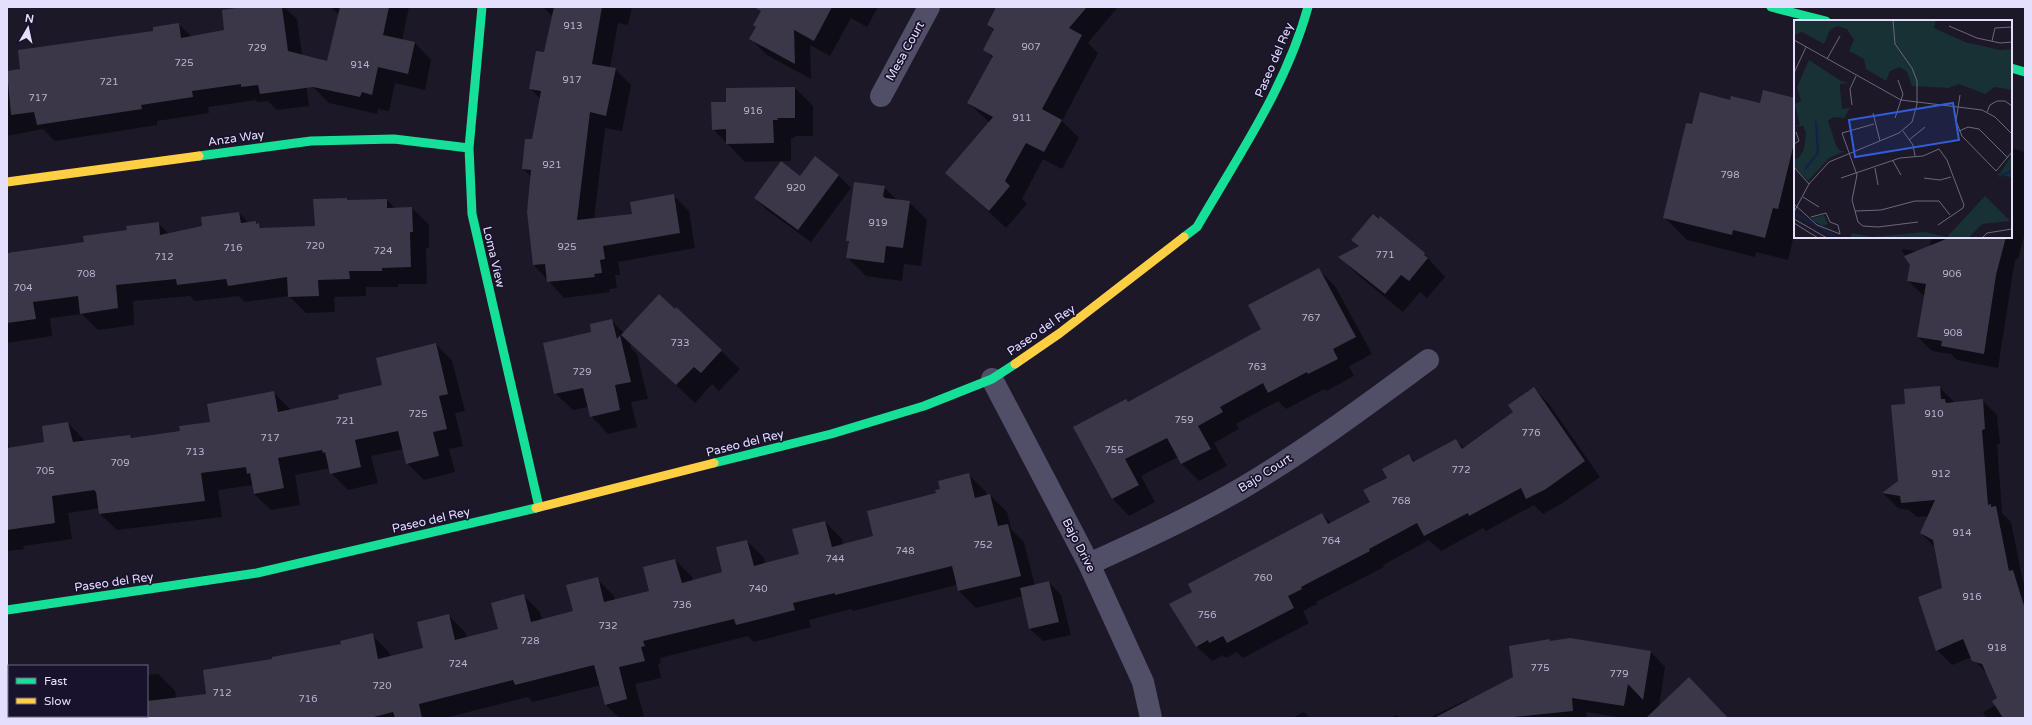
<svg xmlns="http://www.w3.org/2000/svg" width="2032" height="725" font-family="'Varela Round',sans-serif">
<rect width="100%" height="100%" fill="#1c1827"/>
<path fill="#0007" d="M251,7H284L297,19L309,106L277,110L268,101L258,102L256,100L208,107L209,113L157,121V125L55,141L43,129L7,136V72L21,70L179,24L192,37L226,31Z
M331,7H409L402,40L415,43L431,60L425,90L395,83L389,111L378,109L377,114L329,103L312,86L328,62L339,15Z
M543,7H632L628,25L618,23L610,68L615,69L631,85L622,131L605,128L594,219L633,215L673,195L689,211L695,248L618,262L620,275H615L617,288L609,289L610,292L564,298L534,265L531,177L523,169L532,140L540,99L530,88L545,53L553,17Z
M764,7H878L867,27L851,18L830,56L810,45L811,79L767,55L751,39Z
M997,7H1118L1088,43L1098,53L1062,121L1079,138L1062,169L1043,159L1022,199L1027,204L1006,228L947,173L989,122L968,103L993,58L985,50L994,31L988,25Z
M795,88L813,106V136H795V138H791V161L745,162L713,129L727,103Z
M1795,99V231L1788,260L1756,252L1755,257L1687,240L1664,217L1693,126L1731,101L1761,104Z
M2011,148L2025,152V233L2018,259H2015L1998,368L1957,360L1951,354L1932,351L1918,337L1925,295H1923L1908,281L1911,265L1901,249L1928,253L1932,237H2011Z
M839,176L851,188L811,242L767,210L755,198L801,177Z
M884,187L897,200L909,202L927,220L921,266L904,264L902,281L866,276L848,258L850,243L847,240Z
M387,200L396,209L412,208L429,225V248H426L427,284H398V287H366V296L334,297L335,312L306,313L289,296L245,302L239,296L195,301L190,296L133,301L134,325L98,330L82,314L50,318L52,336L7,343V250L11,254L85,243L158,223L169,234L203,227L239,213L249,223L255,222L263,229L316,227Z
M1353,240L1424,254L1445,277L1427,298L1420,292L1403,312L1358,275L1340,257L1360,247Z
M1318,269L1335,286L1372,354L1349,366L1354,376L1326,391L1324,389L1286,409L1278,401L1236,424L1239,429L1214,443L1227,466L1199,481L1182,464L1178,457L1141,476L1155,502L1129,516L1113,499L1074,427L1126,400L1129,403L1262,330Z
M676,308L740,369L719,391L712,384L695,403L630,342L631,348L637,354L648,399L631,402L637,427L608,434L591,416L588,407L573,410L555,393L593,333L612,321L624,333Z
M436,344L452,361L465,411L455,413L463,446L449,449L455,472L424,480L407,463L404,449L371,456L378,483L348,490L331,473L330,468L295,475L300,505L271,510L254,494L253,485L218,490L222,517L117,530L100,514V508L68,513L72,539L23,546L24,549L7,551V437L9,448L46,443L68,423L85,441L130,436L132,438L181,432L211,423L273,392L291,410L340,400L383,385Z
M1939,387L1955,403L1982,400L1997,415L2000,444H1997L2002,513L2011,522L2023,582L2025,584V718H1986L1983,712L1996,705L1998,699L1988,675L1972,657L1952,665L1937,650L1943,589L1935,547L1921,533L1929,516L1917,517L1909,510L1898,508L1883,493L1899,482L1906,405Z
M1534,388L1549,404L1600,477L1561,504L1543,514L1534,505L1486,531L1483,528L1441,551L1429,540L1383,565L1384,567L1316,602L1317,604L1303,611L1309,623L1243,658L1237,652L1226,658L1223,655L1212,661L1196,646L1170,605L1322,514L1331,523L1371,502L1388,479L1409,455L1415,462L1456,440L1465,449L1514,413Z
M969,475L986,492L987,496L990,495L1007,512L1011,529L1024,542L1035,586L1049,582L1061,595L1071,635L1043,641L1030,629L1023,596L976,608L959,591L957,585L853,611L851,609L809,620L811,627L754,642L748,636L660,658L661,663L658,664L661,678L635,684L644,716L637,718H619L606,705L601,685L533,702L528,697L445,718H7L13,716H147V675L158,674L175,691L176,698L207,695L273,660L342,644L372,635L389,652L391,657L424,649L448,615L465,632L467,638L499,630L523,595L540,612L542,620L574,611L597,579L614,596L615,600L650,592L675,560L692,577L693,581L723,573L747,541L764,558L765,564L800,555L825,522L842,539L843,545L874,537L937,494Z
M1549,640L1551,641L1651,652L1665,667L1659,707L1727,718H1623L1586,712L1587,718H1429L1468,699L1470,701L1514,678Z
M1304,712L1310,718H1292Z
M1397,715L1400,718H1390Z"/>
<path fill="#3b3748" d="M243,7H282L288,51L327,61L340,7H389L383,35L415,42L408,74L378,67L372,95L362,92L360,97L313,87L260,94L258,85L241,87V84L192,91L193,97L141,105L142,109L37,125L34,112L11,115L7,71L20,69L18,50L153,31V27L179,23L181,38L224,30L222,10Z
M554,7H602L592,64L616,68L606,116L590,112L577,220L632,214L630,202L674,194L680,233L603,246L605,259L600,260L602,273L594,274L595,277L547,282L545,264L533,265L527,212L531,170L522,169L525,139H532L541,91L529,89L536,51L544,52Z
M754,7H832L814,41L794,30L795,64L749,39L756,27L753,25L761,11Z
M996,7H1087L1069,28L1082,35L1042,109L1062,120L1044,152L1026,143L1005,181L1010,186L989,211L945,173L993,117L967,103L993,56L983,50L994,29L987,25Z
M795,87V118H777L778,120H773L774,143L726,144V129L712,130L711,102H726V88Z
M1763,90L1795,98V139L1778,209L1773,208L1765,238L1733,230L1732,235L1663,218L1686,123L1692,124L1700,92L1730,100L1731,96L1760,103Z
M815,156L839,175L798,230L754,198L781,161L800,176Z
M854,182L885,186L883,196L885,198L910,201L903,248L886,246L884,263L846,258L849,241H846Z
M347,198V200L387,199V208L412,207L413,232H410L411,267L382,268V271H349L350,279L318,280L319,296L288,297L287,277L228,286L226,279L177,285L176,279L116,285L118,308L80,314L78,296L33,302L36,319L7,323V253L84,242L83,236L127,230L126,226L159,222L160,235L202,226L201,217L239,212L241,223L256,221V224L259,223L260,228L315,226L313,199Z
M1373,214L1379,219L1380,216L1425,253L1424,255L1428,258L1409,281L1401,275L1385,294L1338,257L1359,246L1351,240Z
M1951,237H2006L1996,275L1984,354L1941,346L1942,341L1917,337L1926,284L1907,281L1910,265L1904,256Z
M1319,268L1356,337L1333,349L1338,359L1308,374L1307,372L1268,393L1263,383L1220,407L1223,412L1198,426L1211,449L1181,464L1167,438L1125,459L1139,485L1112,499L1073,427L1126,399L1128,402L1261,329L1248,305Z
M659,294L675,309L676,307L722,350L701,373L694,367L676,385L621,335Z
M612,319L617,339L620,335L631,382L615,385L620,410L590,417L583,388L554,394L543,343L591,332L590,324Z
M436,343L448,394L439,396L447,429L433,432L439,456L406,464L398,431L355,440L361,467L330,474L325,452L323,453L322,450L278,458L284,488L254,494L250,473L247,474L246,467L201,473L205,501L99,514L96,492L94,490L52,496L55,523L7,530V448L44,442L42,426L68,422L73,442L130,435L131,438L180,431L179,426L210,422L207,404L274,391L278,412L339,399L338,395L382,385L376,358Z
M1940,386L1941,399H1945L1946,403L1983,399L1985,429L1982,430L1988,505L1991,504V507L1996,506L2009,571L2013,570L2025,609V718H2003L1992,701L1997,698L1982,664L1972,661L1963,639L1936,651L1918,597L1942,588L1933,540L1920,533L1935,500L1901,503L1900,496L1882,493L1898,481L1891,405L1905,404L1904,389Z
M1534,387L1585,461L1546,489L1526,499L1521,488L1469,516L1468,513L1424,536L1417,523L1369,549L1370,551L1301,587L1302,589L1288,596L1294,608L1227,643L1223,636L1209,643L1208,640L1196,647L1169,604L1192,592L1188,584L1322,513L1328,524L1370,502L1363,490L1387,478L1382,469L1409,454L1413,462L1456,439L1462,449L1513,412L1508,405Z
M969,473L975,498L990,494L998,526L1008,524L1021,576L958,591L952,566L835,595V593L793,603L795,610L736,625L734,619L643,641L645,646L641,647L645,661L619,667L627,699L605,705L594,665L515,685L513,680L419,704L422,718H395L393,712L370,718H128V716H147V701L206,694L203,670L272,659V657L341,644L340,641L373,633L378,659L423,648L417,622L449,614L455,640L498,629L491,603L524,594L531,622L573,611L566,585L598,577L604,602L649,591L643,567L675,559L682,583L722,572L716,547L747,540L754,566L799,554L792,529L825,521L832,547L873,536L867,511L936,493L935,490L940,489L938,481Z
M1049,581L1059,622L1029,629L1020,588Z
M1570,638L1651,651L1643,700L1628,684L1624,706L1572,698L1573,711L1503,718H1434L1513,677L1509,646L1550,639V641Z
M1689,677L1728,718H1646Z"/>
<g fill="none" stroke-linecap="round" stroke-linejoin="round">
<path stroke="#514e67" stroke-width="22" d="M881,96L929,7
M992,379L1089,564L1143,682L1151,718
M1089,564C1142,540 1194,516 1244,487C1308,449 1368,404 1428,360"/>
<path stroke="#16e098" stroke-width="9" d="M482,7L469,148L472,214L539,507
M1771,7L1826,21
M2011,68L2025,72
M199,156L311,141L394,139L469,148
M1184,237L1197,227C1238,156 1286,87 1308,7
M714,463L831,434L924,406L992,379L1015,364
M7,610L257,573L536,508"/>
<path stroke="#ffcf43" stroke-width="9" d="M7,182L199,156
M1015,364L1060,333L1184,237
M536,508L714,463"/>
</g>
<g text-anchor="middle" stroke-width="3.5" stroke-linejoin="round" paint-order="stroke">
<g font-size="10" fill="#bab5d0">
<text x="573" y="29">913</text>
<text x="1031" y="50">907</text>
<text x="257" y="51">729</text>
<text x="184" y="66">725</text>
<text x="360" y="68">914</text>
<text x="572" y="83">917</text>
<text x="109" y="85">721</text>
<text x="38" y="101">717</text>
<text x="753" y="114">916</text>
<text x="1022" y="121">911</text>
<text x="552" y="168">921</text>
<text x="1730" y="178">798</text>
<text x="796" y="191">920</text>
<text x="878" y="226">919</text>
<text x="315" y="249">720</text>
<text x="567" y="250">925</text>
<text x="233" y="251">716</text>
<text x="383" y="254">724</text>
<text x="1385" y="258">771</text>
<text x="164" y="260">712</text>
<text x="86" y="277">708</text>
<text x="1952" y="277">906</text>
<text x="23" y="291">704</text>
<text x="1311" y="321">767</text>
<text x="1953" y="336">908</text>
<text x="680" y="346">733</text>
<text x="1257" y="370">763</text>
<text x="582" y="375">729</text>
<text x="418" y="417">725</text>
<text x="1934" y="417">910</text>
<text x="1184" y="423">759</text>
<text x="345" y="424">721</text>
<text x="1531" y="436">776</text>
<text x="270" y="441">717</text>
<text x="1114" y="453">755</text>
<text x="195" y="455">713</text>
<text x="120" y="466">709</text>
<text x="1461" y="473">772</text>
<text x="45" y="474">705</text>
<text x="1941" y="477">912</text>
<text x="1401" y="504">768</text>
<text x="1962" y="536">914</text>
<text x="1331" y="544">764</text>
<text x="983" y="548">752</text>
<text x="905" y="554">748</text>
<text x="835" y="562">744</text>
<text x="1263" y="581">760</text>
<text x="758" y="592">740</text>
<text x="1972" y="600">916</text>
<text x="682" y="608">736</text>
<text x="1207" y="618">756</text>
<text x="608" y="629">732</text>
<text x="530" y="644">728</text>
<text x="1997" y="651">918</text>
<text x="458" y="667">724</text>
<text x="1540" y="671">775</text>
<text x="1619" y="677">779</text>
<text x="382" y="689">720</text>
<text x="222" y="696">712</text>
<text x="308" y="702">716</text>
</g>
<g font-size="12" fill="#e5dffe" stroke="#19122d">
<text transform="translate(905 51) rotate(-61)" y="4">Mesa Court</text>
<text transform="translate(1274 60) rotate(-67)" y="4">Paseo del Rey</text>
<text transform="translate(236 138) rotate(-8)" y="4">Anza Way</text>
<text transform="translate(494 257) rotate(77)" y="4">Loma View</text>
<text transform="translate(1041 330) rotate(-35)" y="4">Paseo del Rey</text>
<text transform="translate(745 443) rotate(-14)" y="4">Paseo del Rey</text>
<text transform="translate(1265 473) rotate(-32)" y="4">Bajo Court</text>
<text transform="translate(431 520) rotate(-13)" y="4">Paseo del Rey</text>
<text transform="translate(1079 545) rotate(63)" y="4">Bajo Drive</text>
<text transform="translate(114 582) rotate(-8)" y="4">Paseo del Rey</text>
</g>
</g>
<g transform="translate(1794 20)">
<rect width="218" height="218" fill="#1c1827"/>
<path d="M0,0H142L140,8L171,22L206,30L218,29V70L201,67L191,74L165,64L155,68L118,66L113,52L106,47L96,51L92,61L72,49L70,39L55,31L60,20L53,9L43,6L36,10L30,24L8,12L0,15ZM15,40L47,61L55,63L46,64V68L48,89L56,88L50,98L39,97L34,101L42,125L46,131H51L35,138L14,161L0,146V139L5,138L10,129L12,112L9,106L1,107L6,105L1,84L7,81L3,67ZM218,135V157L202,155L206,153ZM191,176L216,201L188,204L174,218H56L58,213L78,217L131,212L153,217ZM30,195L34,204L28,206L19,200L18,198Z" fill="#173134"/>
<path fill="none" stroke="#10214b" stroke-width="2" d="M11,149L24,133L22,101M204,157L218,151M2,194L44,218"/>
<path fill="none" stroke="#6c687d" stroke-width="1" d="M155,6L183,18L206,23L218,22M0,20L107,80L188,90L201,97L218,114M198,21L201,8L218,7M33,39L46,16M0,53L12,27M166,75L162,101L168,116L202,151L218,132M58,85L56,69L62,56M193,92L196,85L203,81H211L218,86M79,93L86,121M101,98L109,74L104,60M80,104L48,113L63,155L58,180L64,202L69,206L84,207L124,202M109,111L119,125L121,136M165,111L174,107L185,109L214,138M115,120L131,107M0,124L5,121L2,112M99,141L107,155M0,147L15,164M81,148L84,165M47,158L106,138L129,136L145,129L153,140L170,185L169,188L144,205M130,158L146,160L157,157M9,177L25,187M0,184L23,205L46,214L44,205L36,202L32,193L17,197M61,191L87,190L121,181H145L156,195M0,192L15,164L35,142L105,113L118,102L123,84V61L118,48L101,24L99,0M0,199L33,218M0,203L24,218M188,218L193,213L218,209"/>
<path fill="#315cdc" fill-opacity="0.15" stroke="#315cdc" stroke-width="2" d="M159,83L165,120L61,137L55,100Z"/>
<rect width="218" height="218" fill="none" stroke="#e5dffe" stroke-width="2"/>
</g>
<rect width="2032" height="725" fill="none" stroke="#e5dffe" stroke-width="16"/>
<rect x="8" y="665" width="140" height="52" fill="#19122d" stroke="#6b6481"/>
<rect x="16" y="678" width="20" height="6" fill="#16e098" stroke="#6b6481"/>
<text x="44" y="685" font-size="12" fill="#e5dffe">Fast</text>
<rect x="16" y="698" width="20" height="6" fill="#ffcf43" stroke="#6b6481"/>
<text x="44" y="705" font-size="12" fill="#e5dffe">Slow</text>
<g transform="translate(28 28) rotate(9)" stroke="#19122d" stroke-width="3" paint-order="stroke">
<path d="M0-3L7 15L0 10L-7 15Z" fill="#e5dffe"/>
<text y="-6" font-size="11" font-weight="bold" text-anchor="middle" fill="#e5dffe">N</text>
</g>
</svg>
